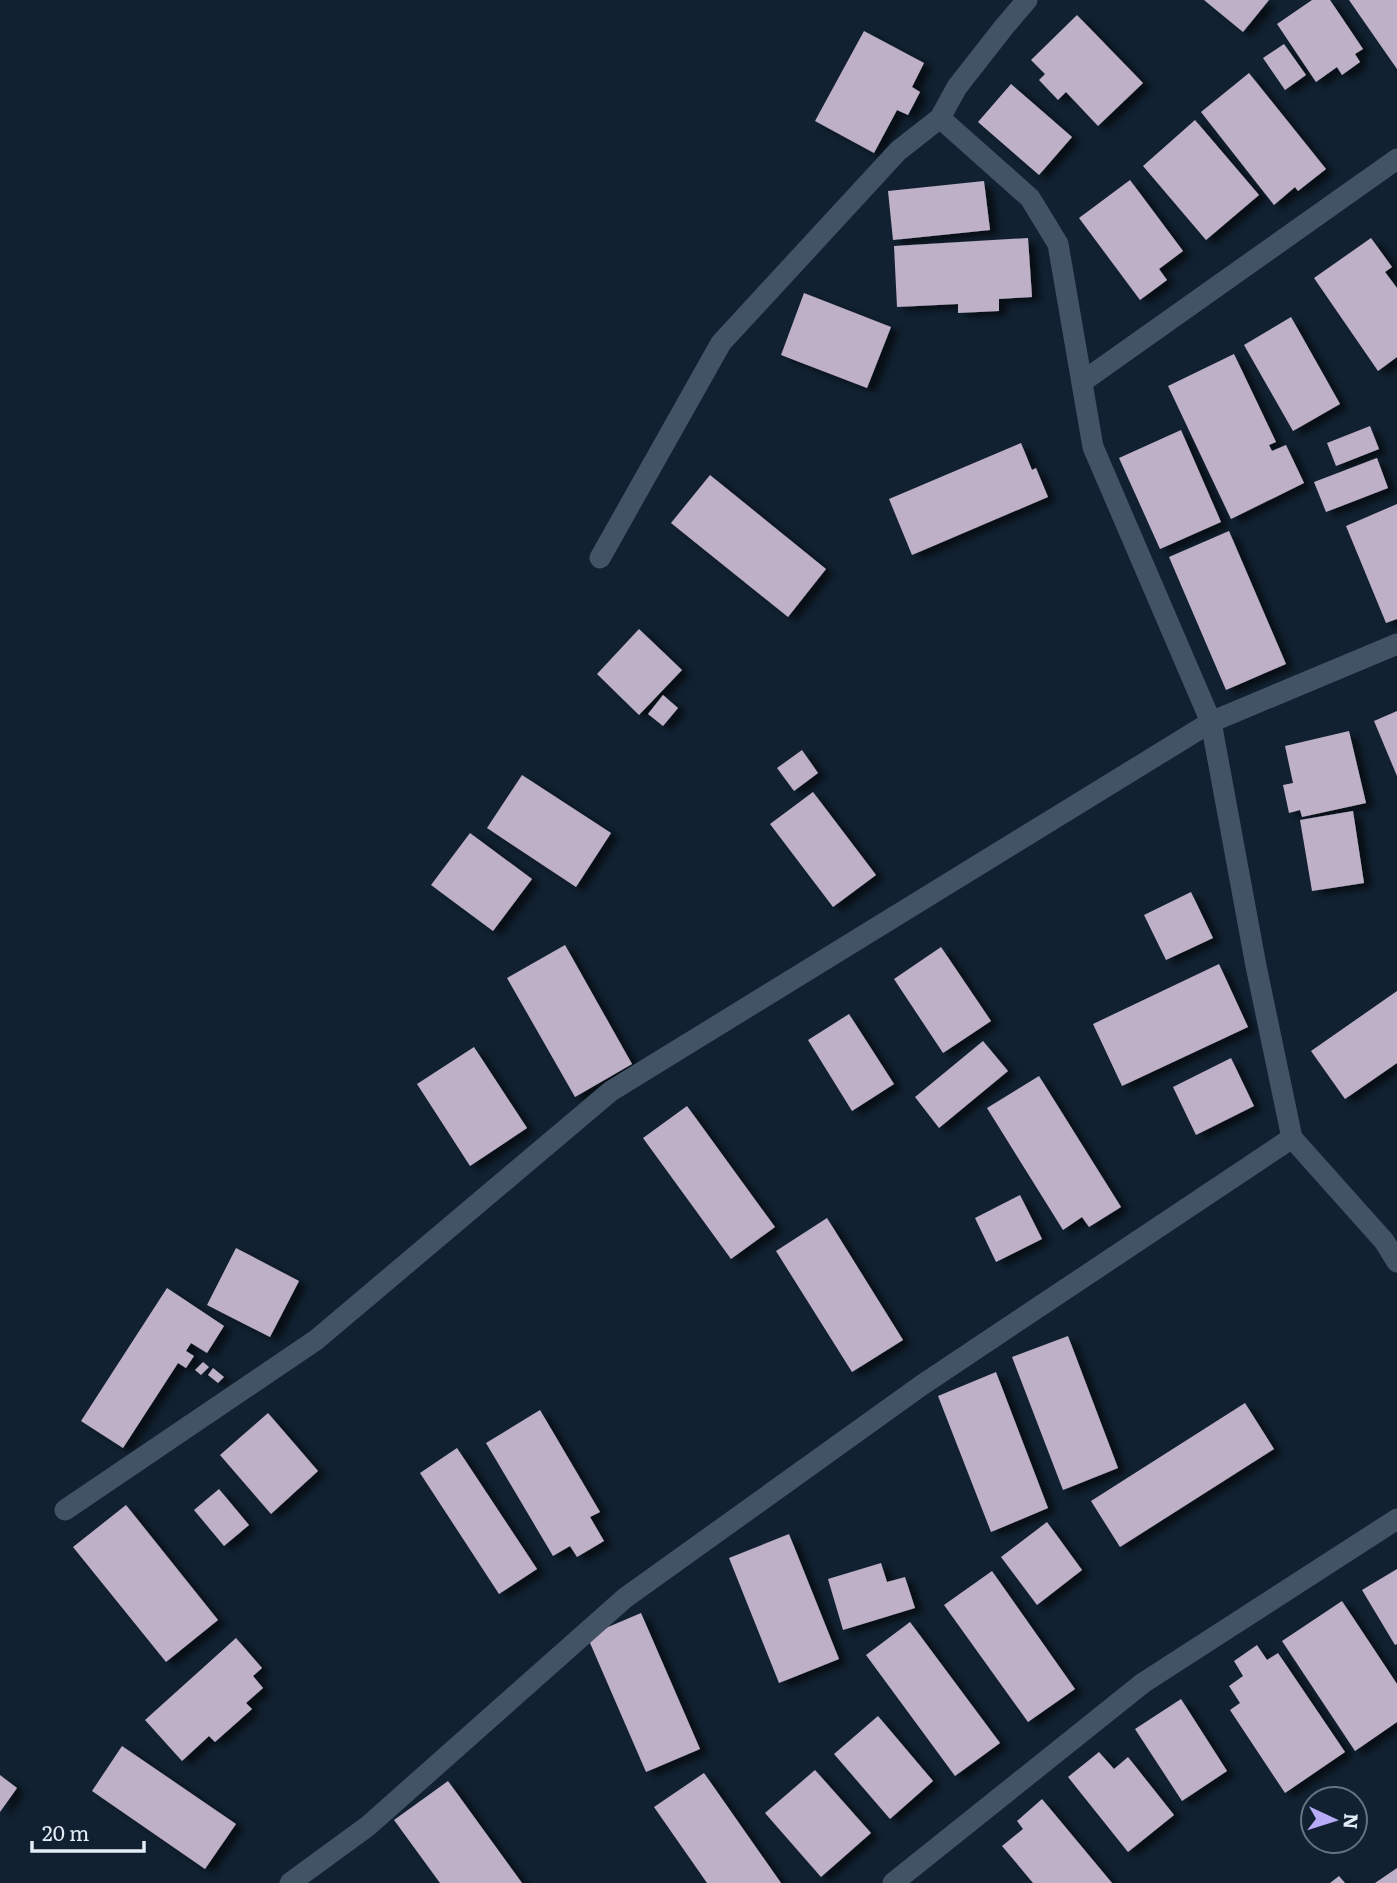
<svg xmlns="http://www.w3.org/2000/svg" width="1397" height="1883" font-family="Literata,serif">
<defs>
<filter id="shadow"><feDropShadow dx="8" dy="4.5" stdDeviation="3.5" flood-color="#0009"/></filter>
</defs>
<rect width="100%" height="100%" fill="#112131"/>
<path fill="#beb0c7" filter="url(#shadow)" d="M1204,0H1269L1243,32Z
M1312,0H1330L1363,49L1355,54L1360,62L1342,75L1337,67L1316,82L1277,24Z
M1349,0H1397V69Z
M1077,15L1143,83L1098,126L1066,92L1058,100L1039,80L1045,74L1031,60Z
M864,31L924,63L912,87L920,92L908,115L897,110L874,153L815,121Z
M1284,44L1306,75L1285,90L1263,58Z
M1249,73L1326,169L1298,191L1295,187L1274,205L1201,112Z
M1011,84L1072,137L1039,175L978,122Z
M1195,120L1259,195L1206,240L1143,166Z
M1130,180L1183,251L1159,269L1167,280L1140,300L1079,218Z
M984,181L990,230L893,240L888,191Z
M1028,238L1032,297L999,299V311L958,313V304L897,307L894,246Z
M1371,238L1392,267L1385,272L1397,288V357L1378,371L1314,278Z
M804,293L891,327L867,388L781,355Z
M1291,317L1340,404L1293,431L1244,345Z
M1234,354L1276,442L1269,445L1272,451L1286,445L1304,483L1231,519L1168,386Z
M1370,426L1379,449L1336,466L1327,443Z
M1181,430L1221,522L1160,549L1119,458Z
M1021,443L1032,470L1036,468L1048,497L912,555L889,499Z
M1377,458L1388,488L1326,512L1314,482Z
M710,475L826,569L788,617L671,523Z
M1397,504V619L1386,623L1346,526Z
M1229,531L1286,664L1226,690L1169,557Z
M639,629L682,670L639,715L597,674Z
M663,695L678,708L663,726L648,714Z
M1397,711V776L1374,721Z
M1349,731L1366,803L1302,817L1300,810L1289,813L1283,785L1293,783L1285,746Z
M802,750L818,773L794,791L777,768Z
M522,775L611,833L576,887L487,828Z
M813,792L876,875L833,907L770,824Z
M1353,811L1364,883L1312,891L1300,820Z
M470,833L532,879L493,931L431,885Z
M1191,892L1213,938L1166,960L1144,915Z
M565,945L632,1064L575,1097L507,978Z
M941,947L991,1021L943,1053L894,979Z
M1219,964L1248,1027L1122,1086L1093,1024Z
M1397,991V1063L1345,1099L1311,1051Z
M849,1014L894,1084L852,1111L808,1040Z
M983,1041L1008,1071L939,1128L915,1097Z
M474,1047L527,1128L470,1166L417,1084Z
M1231,1058L1254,1106L1196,1135L1173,1087Z
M1039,1076L1121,1207L1089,1227L1082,1217L1063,1230L987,1108Z
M687,1106L775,1227L731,1259L643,1138Z
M1020,1195L1042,1239L996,1262L975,1218Z
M827,1218L903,1340L852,1372L776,1251Z
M236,1248L299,1281L270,1337L207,1305Z
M167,1288L224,1326L207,1353L191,1343L186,1351L194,1356L186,1368L178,1363L123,1448L81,1421Z
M1068,1336L1118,1468L1063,1490L1012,1357Z
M203,1362L209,1367L201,1375L195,1370Z
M213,1368L224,1377L218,1383L208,1375Z
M996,1372L1048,1508L991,1532L938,1396Z
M1245,1403L1274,1449L1120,1547L1091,1501Z
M540,1410L600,1512L590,1517L604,1541L577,1557L570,1546L553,1556L486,1443Z
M268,1413L318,1471L271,1514L220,1455Z
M457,1448L537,1569L499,1594L420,1473Z
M219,1489L249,1525L224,1546L194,1510Z
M126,1505L218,1620L166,1662L73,1547Z
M1047,1522L1082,1570L1037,1605L1001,1557Z
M789,1534L839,1659L779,1683L729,1558Z
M881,1563L887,1582L905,1577L915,1608L843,1630L828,1579Z
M1397,1569V1644L1395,1645L1362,1590Z
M992,1571L1075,1689L1028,1722L944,1605Z
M1342,1601L1397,1684V1722L1355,1751L1282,1641Z
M641,1613L700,1749L646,1772L587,1636Z
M910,1622L1000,1743L955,1776L866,1655Z
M236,1638L262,1668L253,1676L263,1688L246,1703L252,1709L215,1742L209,1736L182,1761L145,1720Z
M1257,1645L1267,1660L1278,1653L1345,1752L1285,1793L1230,1710L1240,1703L1229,1686L1243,1676L1234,1661Z
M1181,1699L1227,1771L1182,1801L1135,1729Z
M878,1716L933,1781L890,1819L834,1754Z
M122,1746L236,1824L205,1869L92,1791Z
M1099,1752L1114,1769L1128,1757L1174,1815L1128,1852L1068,1777Z
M815,1770L871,1833L821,1877L765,1813Z
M704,1773L781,1883H707L654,1807Z
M0,1775L17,1788L0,1812Z
M448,1781L522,1883H440L394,1820Z
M1042,1799L1112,1883H1033L1002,1846L1023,1829L1017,1821Z
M1397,1868V1883H1375Z
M1339,1876L1345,1883H1330Z"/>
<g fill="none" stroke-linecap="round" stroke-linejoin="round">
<path stroke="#425365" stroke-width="21" d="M940,118L1030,198L1058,244L1093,447L1211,722L1256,966L1292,1138L1384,1241L1397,1262
M1082,382L1397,159
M600,558L721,343L898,151L940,118L957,87L1004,27L1027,0
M65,1510L316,1340L611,1091L1211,722L1397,644
M290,1883L368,1826L625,1598L922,1385L1292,1138
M893,1883L1143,1683L1397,1519"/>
</g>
<g transform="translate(1334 1820) rotate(94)"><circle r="33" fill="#112131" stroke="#657381" stroke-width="2"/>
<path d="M0-5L12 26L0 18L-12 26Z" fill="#b8abf7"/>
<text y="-10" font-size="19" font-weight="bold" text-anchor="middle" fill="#e3edf8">N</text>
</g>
<path d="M32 1841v10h112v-10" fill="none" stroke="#e3edf8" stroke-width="3.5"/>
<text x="42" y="1841" font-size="21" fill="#e3edf8" stroke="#112131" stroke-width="5" paint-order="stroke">20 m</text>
</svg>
